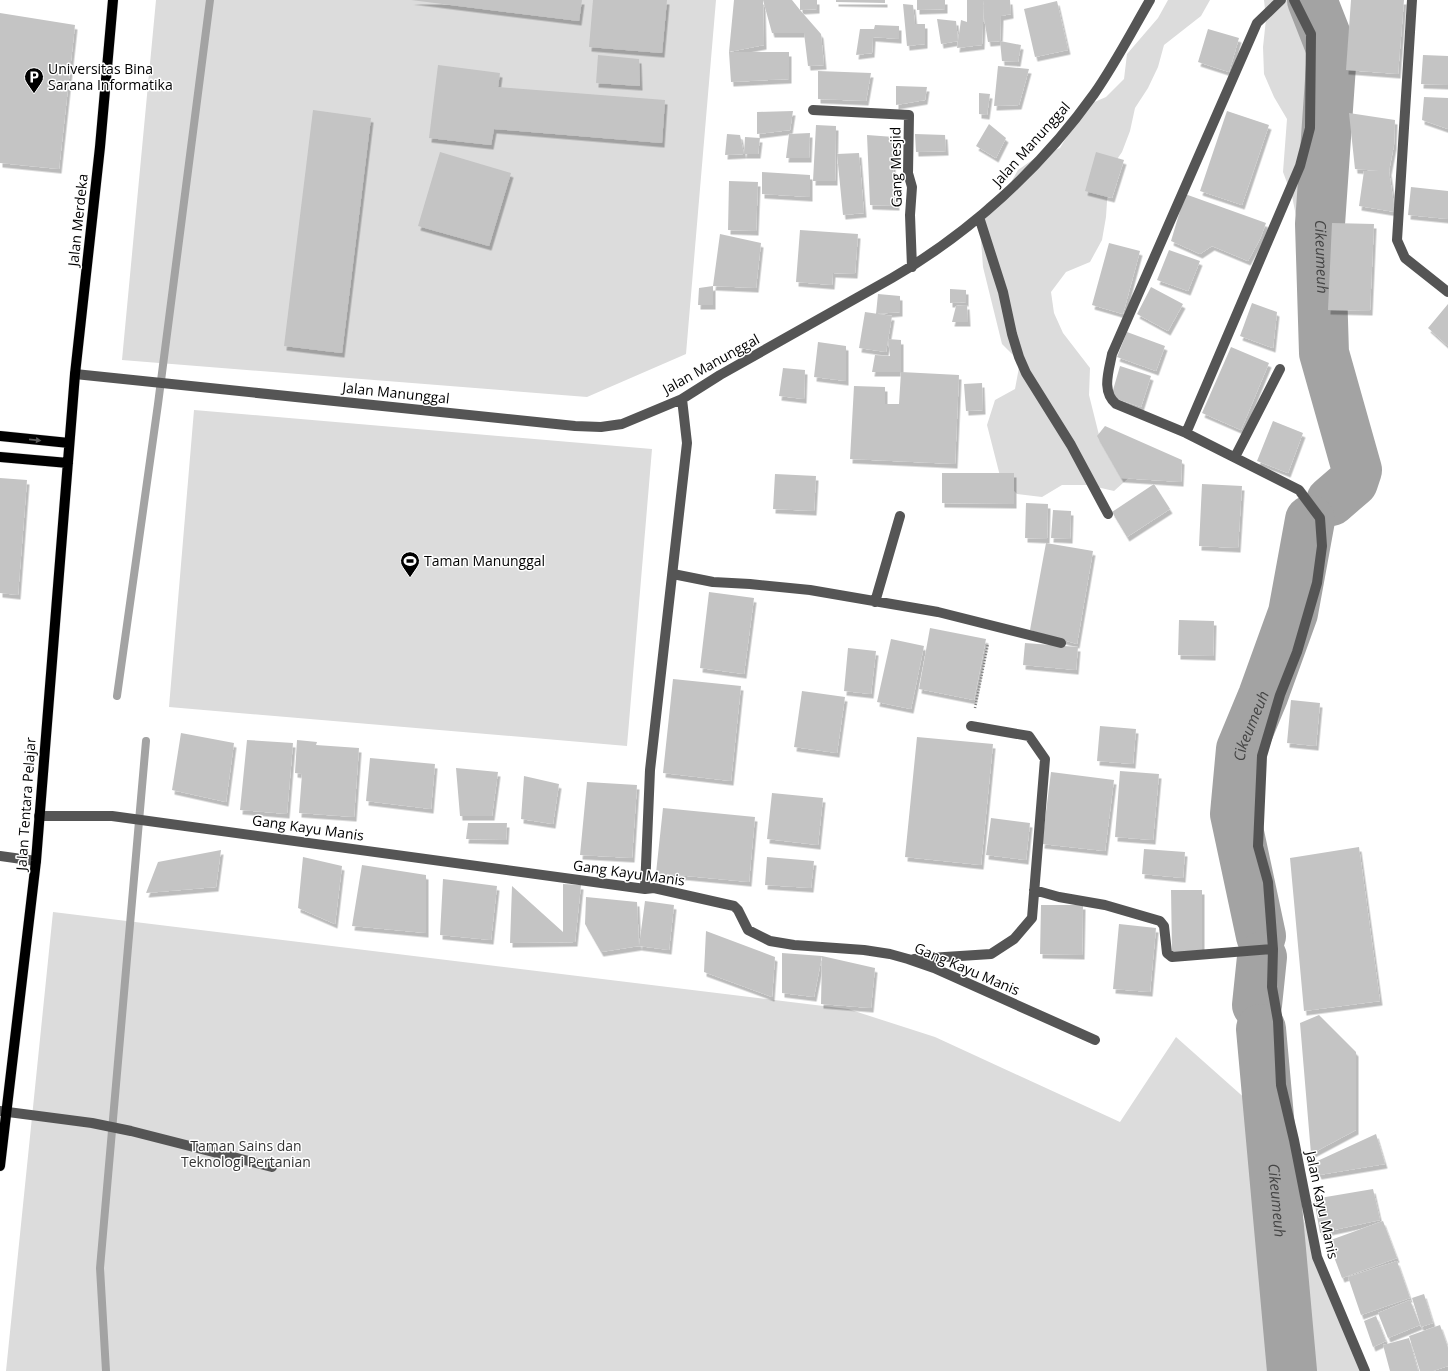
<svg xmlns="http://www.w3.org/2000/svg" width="1448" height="1371" font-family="'Open Sans',sans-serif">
<defs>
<filter id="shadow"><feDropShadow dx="2.5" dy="4.5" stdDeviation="0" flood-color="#0004"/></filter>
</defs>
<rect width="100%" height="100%" fill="#fff"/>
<path fill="#dcdcdc" d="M156,0H716L686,354L587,397L122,360Z
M1168,0H1210L1201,16L1164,45L1158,67L1148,88L1135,108L1130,131L1122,152L1109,171L1106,217L1102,240L1090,262L1066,272L1051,292L1054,313L1063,333L1090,368L1089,395L1100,439L1133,474L1114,491L1088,485H1062L1042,497L1017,494L1000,476L987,425L995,400L1015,389L1020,362L1002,344L983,267L980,227L986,204L1006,191L1018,170L1038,156L1060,148L1085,106L1106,97L1124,79L1127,54L1158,18Z
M1264,0H1302L1305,4L1327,6L1339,25L1336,48L1350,90L1346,117L1338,138L1325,184L1316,208L1297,221L1292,196L1283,172L1287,119L1274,97L1264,74L1263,47L1266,19Z
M194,410L652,449L627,746L169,707Z
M53,912L848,1009L935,1037L1120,1122L1176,1037L1257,1109L1367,1371H6Z"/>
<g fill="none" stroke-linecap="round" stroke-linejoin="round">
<path stroke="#a3a3a3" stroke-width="8" d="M117,696L158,404L210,0
M106,1371L100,1268L146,741"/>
<g stroke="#a3a3a3" stroke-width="50">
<path id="s1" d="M1312,0L1332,51L1320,224L1324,353L1357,470L1353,482L1331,501"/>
<path id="s2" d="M1261,936L1235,814L1241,749L1263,696L1293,613L1310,520"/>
<path d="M1257,1005L1262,957"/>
<path id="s3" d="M1261,1029L1292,1371"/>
</g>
</g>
<path fill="#c4c4c4" filter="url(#shadow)" d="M411,0H582L579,21Z
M593,0H667L662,53L589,47Z
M734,0H792L800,10V0H817V9L800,10L821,34L824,65L808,66L804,33H772L763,0L764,45L729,52Z
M836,0H885V3L836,2Z
M917,0H945V9L917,10Z
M967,0H984L982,45L957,48L961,20L967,22Z
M984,0H1010L1011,14L1001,16L1000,41L988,42L984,18Z
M1351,0H1404L1398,74L1346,70Z
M1057,1L1068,50L1035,57L1024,9Z
M903,4L913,5L915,24H925V44L907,46Z
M0,13L75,25L59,169L0,163Z
M937,19L956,21L958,41L941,44Z
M875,25L899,26V39L873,37L872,53L856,55L860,29H874Z
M1208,29L1239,38L1229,72L1198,62Z
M1000,41L1021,45L1018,62L1002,61Z
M729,52H789V79L731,82Z
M598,55L639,59L640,86L596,83Z
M1423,55L1448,56V85L1421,84Z
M438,65L500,73L498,87L665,100L662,143L494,129L491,145L429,138Z
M998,66L1029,69L1019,105L994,106Z
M818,71L871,73L866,101L818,99Z
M896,86L927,87L925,100L896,105Z
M979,93L990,94L987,115L979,114Z
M1424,97L1448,98V129L1422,120Z
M313,110L371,118L342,353L284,346Z
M793,111L790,130L757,134V112Z
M1227,111L1269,125L1242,205L1200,191Z
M1349,113L1395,120L1394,145L1389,171L1395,212L1359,206L1364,171H1379L1355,169Z
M989,124L1006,138L996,158L976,146Z
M816,125L836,126L835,181H813Z
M810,133L809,158H786L789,134Z
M727,134L740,135L744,154L725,155Z
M915,134L945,135L946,151L916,152Z
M867,135L894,137L893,173L897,206L870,205Z
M745,137L760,138L758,154H744Z
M440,152L511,173L489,246L418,226Z
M1096,152L1124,160L1112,198L1085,191Z
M859,153L864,213L843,215L837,154Z
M762,172L810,175V197L762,194Z
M729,181L758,182L756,231L728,230Z
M1411,187L1448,191V219L1408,215Z
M1185,194L1266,223L1260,239L1248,261L1212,246L1200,254L1171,241Z
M1332,223L1374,224L1370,311L1328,310Z
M800,230L858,234L855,274L833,273L832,285L796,282Z
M720,234L761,243L756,288L713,286V305H698L699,288L713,286Z
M1109,243L1140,251L1123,314L1092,305Z
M1169,250L1200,261L1188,291L1157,280Z
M1151,287L1183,304L1168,331L1137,314Z
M950,289L966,290V302L950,303Z
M878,294L900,296V312L876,314Z
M1252,303L1277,312L1273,348L1240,336Z
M1448,304V346L1428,328Z
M967,305L968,322H952L956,306Z
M865,312L892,316L886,352L859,348Z
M1127,332L1165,346L1156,371L1117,357Z
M888,339L901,340V372H872L875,355L890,356Z
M818,342L846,346V381L814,377Z
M1231,347L1269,363L1241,430L1202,413Z
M1120,366L1151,376L1141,407L1111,397Z
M783,368L805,370L804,399L779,396Z
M901,372L959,375L955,464L850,459L854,386L885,387V404H899Z
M982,383L983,410L966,411L964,384Z
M1273,421L1303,433L1288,473L1257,461Z
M1105,426L1182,460L1181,482L1121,478L1097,436Z
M942,473H1014V504L942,503Z
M775,474L816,476L814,511L773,509Z
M0,478L27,480L18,595L0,593Z
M1154,484L1170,509L1127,537L1112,512Z
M1202,484L1242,486L1238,548L1199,546Z
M1026,503L1048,504L1047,539L1025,538Z
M1053,510L1071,511L1070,539L1051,538Z
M1046,543L1093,551L1077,644L1030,630Z
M709,592L754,598L744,674L700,668Z
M1179,620L1214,621L1213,656L1178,655Z
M930,628L986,639L974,700L919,689Z
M891,639L924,646L911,709L877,702Z
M1025,643L1078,647L1076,670L1023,665Z
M848,648L876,651L871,694L844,691Z
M673,679L741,686L731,781L663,773Z
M802,691L845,697L837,753L794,747Z
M1291,700L1320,703L1316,746L1287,743Z
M1100,726L1136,729L1133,764L1097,761Z
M181,733L234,743L226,802L172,790Z
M917,737L993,744L981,865L905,857Z
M247,740L293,743L287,814L240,810Z
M297,740L317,742L316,745L359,748L354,817L299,813L302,774L295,773Z
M370,758L435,764L431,809L366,801Z
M456,768L498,772L492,816H460Z
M1120,771L1159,774L1153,840L1115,837Z
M1051,772L1114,780L1105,851L1042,844Z
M524,776L559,784L553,824L521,819Z
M587,782L637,785L632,858L580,855Z
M772,793L823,798L818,845L767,839Z
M663,808L755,817L749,882L656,873Z
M991,818L1030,823L1026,860L986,855Z
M468,823H507L506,840L466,839Z
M1359,847L1380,1001L1304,1011L1290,858Z
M1144,849L1185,852L1183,878L1142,874Z
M221,850L216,887L146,893L158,862Z
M303,857L342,866L335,924L298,908Z
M767,857L814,861L811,888L765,885Z
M362,865L426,875V933L352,926Z
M443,879L497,886L491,940L440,935Z
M563,884L581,885L575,942L510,943L512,886L563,932Z
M1171,890H1202V952H1172Z
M586,897L637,902L639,946L645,901L674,905L669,950L639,946L601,952L585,924Z
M1041,905H1083L1082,955L1040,954Z
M1119,924L1156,928L1150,992L1113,989Z
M706,931L775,957L772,997L704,972Z
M782,953L822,956L814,997L782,993Z
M822,956L875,968L871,1008L821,1004Z
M1319,1015L1356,1052V1130L1311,1154L1300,1023Z
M1376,1134L1385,1164L1319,1175L1313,1163Z
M1373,1189L1380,1220L1320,1233L1314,1199Z
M1383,1221L1397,1258L1342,1278L1328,1241Z
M1397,1261L1410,1298L1361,1315L1348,1277Z
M1424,1294L1433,1323L1421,1327L1412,1298Z
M1410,1300L1420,1325L1388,1338L1378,1313Z
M1376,1316L1386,1341L1373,1347L1364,1321Z
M1440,1325L1448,1348V1366L1433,1371H1420L1409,1336Z
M1409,1338L1418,1371H1390L1383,1345Z"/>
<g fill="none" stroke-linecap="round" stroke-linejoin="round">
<g stroke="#dbdbdb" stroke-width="11">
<path id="major" d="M0,436L69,443
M0,457L68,463
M0,1166L36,861L75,374L100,147L113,0"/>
</g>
<path stroke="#777" stroke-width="2.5" stroke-dasharray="1 2" stroke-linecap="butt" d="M975,708L988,644"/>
<path stroke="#555" stroke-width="10" d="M1281,0L1257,23L1112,354C1109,371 1101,391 1116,404L1186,433L1299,490L1320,518L1322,546L1317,583L1297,652L1280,695L1262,756L1258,846L1268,882L1273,949L1272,987L1278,1021L1281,1085L1294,1140L1317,1257L1365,1371
M1412,0L1397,240L1405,258L1448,292
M813,110L909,115L908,173L912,187L910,215L912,267
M979,217L1003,292L1012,334L1019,357L1026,373L1071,445L1108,514
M75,374L575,426L601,427L622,424L682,399L720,375L892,278C970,233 1042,167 1094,94C1115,64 1132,31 1150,0
M1186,433L1300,166L1310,128L1311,34L1294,0
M1235,457L1280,369
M673,574L713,582L750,584L810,590L938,612L1061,643
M875,602L900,516
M39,816H112L645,889L654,888L734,906L738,910L748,930L770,941L794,945L864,950L890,954L908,959L934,968L1095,1040
M0,856L36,861
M645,889L650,770L687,443L682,399
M1034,890L1059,897L1105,905L1160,921L1164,926L1167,953L1172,957L1273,949
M914,959L991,954L1014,939L1032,918L1045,759L1029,736L971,726
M0,1111L92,1123L131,1131L272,1167"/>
<use href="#major" stroke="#000" stroke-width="10"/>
</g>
<defs><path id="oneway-solid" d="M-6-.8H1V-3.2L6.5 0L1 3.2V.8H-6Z"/></defs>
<use fill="#595959" href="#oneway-solid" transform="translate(35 440) rotate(6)"/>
<defs>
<g id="parking-pin" transform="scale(1)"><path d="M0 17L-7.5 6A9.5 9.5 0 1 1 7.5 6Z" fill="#000" stroke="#fff"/><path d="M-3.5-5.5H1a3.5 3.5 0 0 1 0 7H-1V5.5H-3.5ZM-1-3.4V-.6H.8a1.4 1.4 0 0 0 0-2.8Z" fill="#fff"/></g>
<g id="stadium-pin" transform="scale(1)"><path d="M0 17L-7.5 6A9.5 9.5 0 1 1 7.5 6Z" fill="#000" stroke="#fff"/><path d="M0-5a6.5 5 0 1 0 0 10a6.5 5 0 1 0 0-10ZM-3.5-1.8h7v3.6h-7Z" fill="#fff"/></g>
</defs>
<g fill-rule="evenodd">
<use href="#parking-pin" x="34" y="77"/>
<use href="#stadium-pin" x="410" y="561"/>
</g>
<g text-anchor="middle" stroke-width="3" stroke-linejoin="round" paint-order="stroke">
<g font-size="14" fill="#000" stroke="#fff" text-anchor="start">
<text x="48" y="74">Universitas Bina<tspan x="48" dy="16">Sarana Informatika</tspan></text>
<text x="424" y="566">Taman Manunggal</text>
</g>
<g font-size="14" fill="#000" stroke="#fff">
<text transform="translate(1031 144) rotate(-48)" y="5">Jalan Manunggal</text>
<text transform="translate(896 167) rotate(-91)" y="5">Gang Mesjid</text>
<text transform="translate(78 220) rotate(-84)" y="5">Jalan Merdeka</text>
<text transform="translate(711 364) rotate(-29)" y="5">Jalan Manunggal</text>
<text transform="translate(396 393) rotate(6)" y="5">Jalan Manunggal</text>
<text transform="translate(26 804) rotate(-86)" y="5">Jalan Tentara Pelajar</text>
<text transform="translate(308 828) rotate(8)" y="5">Gang Kayu Manis</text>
<text transform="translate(629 873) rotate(8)" y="5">Gang Kayu Manis</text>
<text transform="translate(967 969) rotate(23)" y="5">Gang Kayu Manis</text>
<text transform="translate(1322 1205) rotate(78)" y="5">Jalan Kayu Manis</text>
</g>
<g font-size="14" fill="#333" stroke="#fff">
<text x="246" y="1151">Taman Sains dan<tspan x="246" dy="16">Teknologi Pertanian</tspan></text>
</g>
<g font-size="15" font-style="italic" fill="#444" stroke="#fff">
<text dy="5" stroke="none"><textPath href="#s1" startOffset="261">Cikeumeuh</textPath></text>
<text dy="5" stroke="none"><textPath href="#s2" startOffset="215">Cikeumeuh</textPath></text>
<text dy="5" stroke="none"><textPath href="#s3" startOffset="172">Cikeumeuh</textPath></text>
</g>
</g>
</svg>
